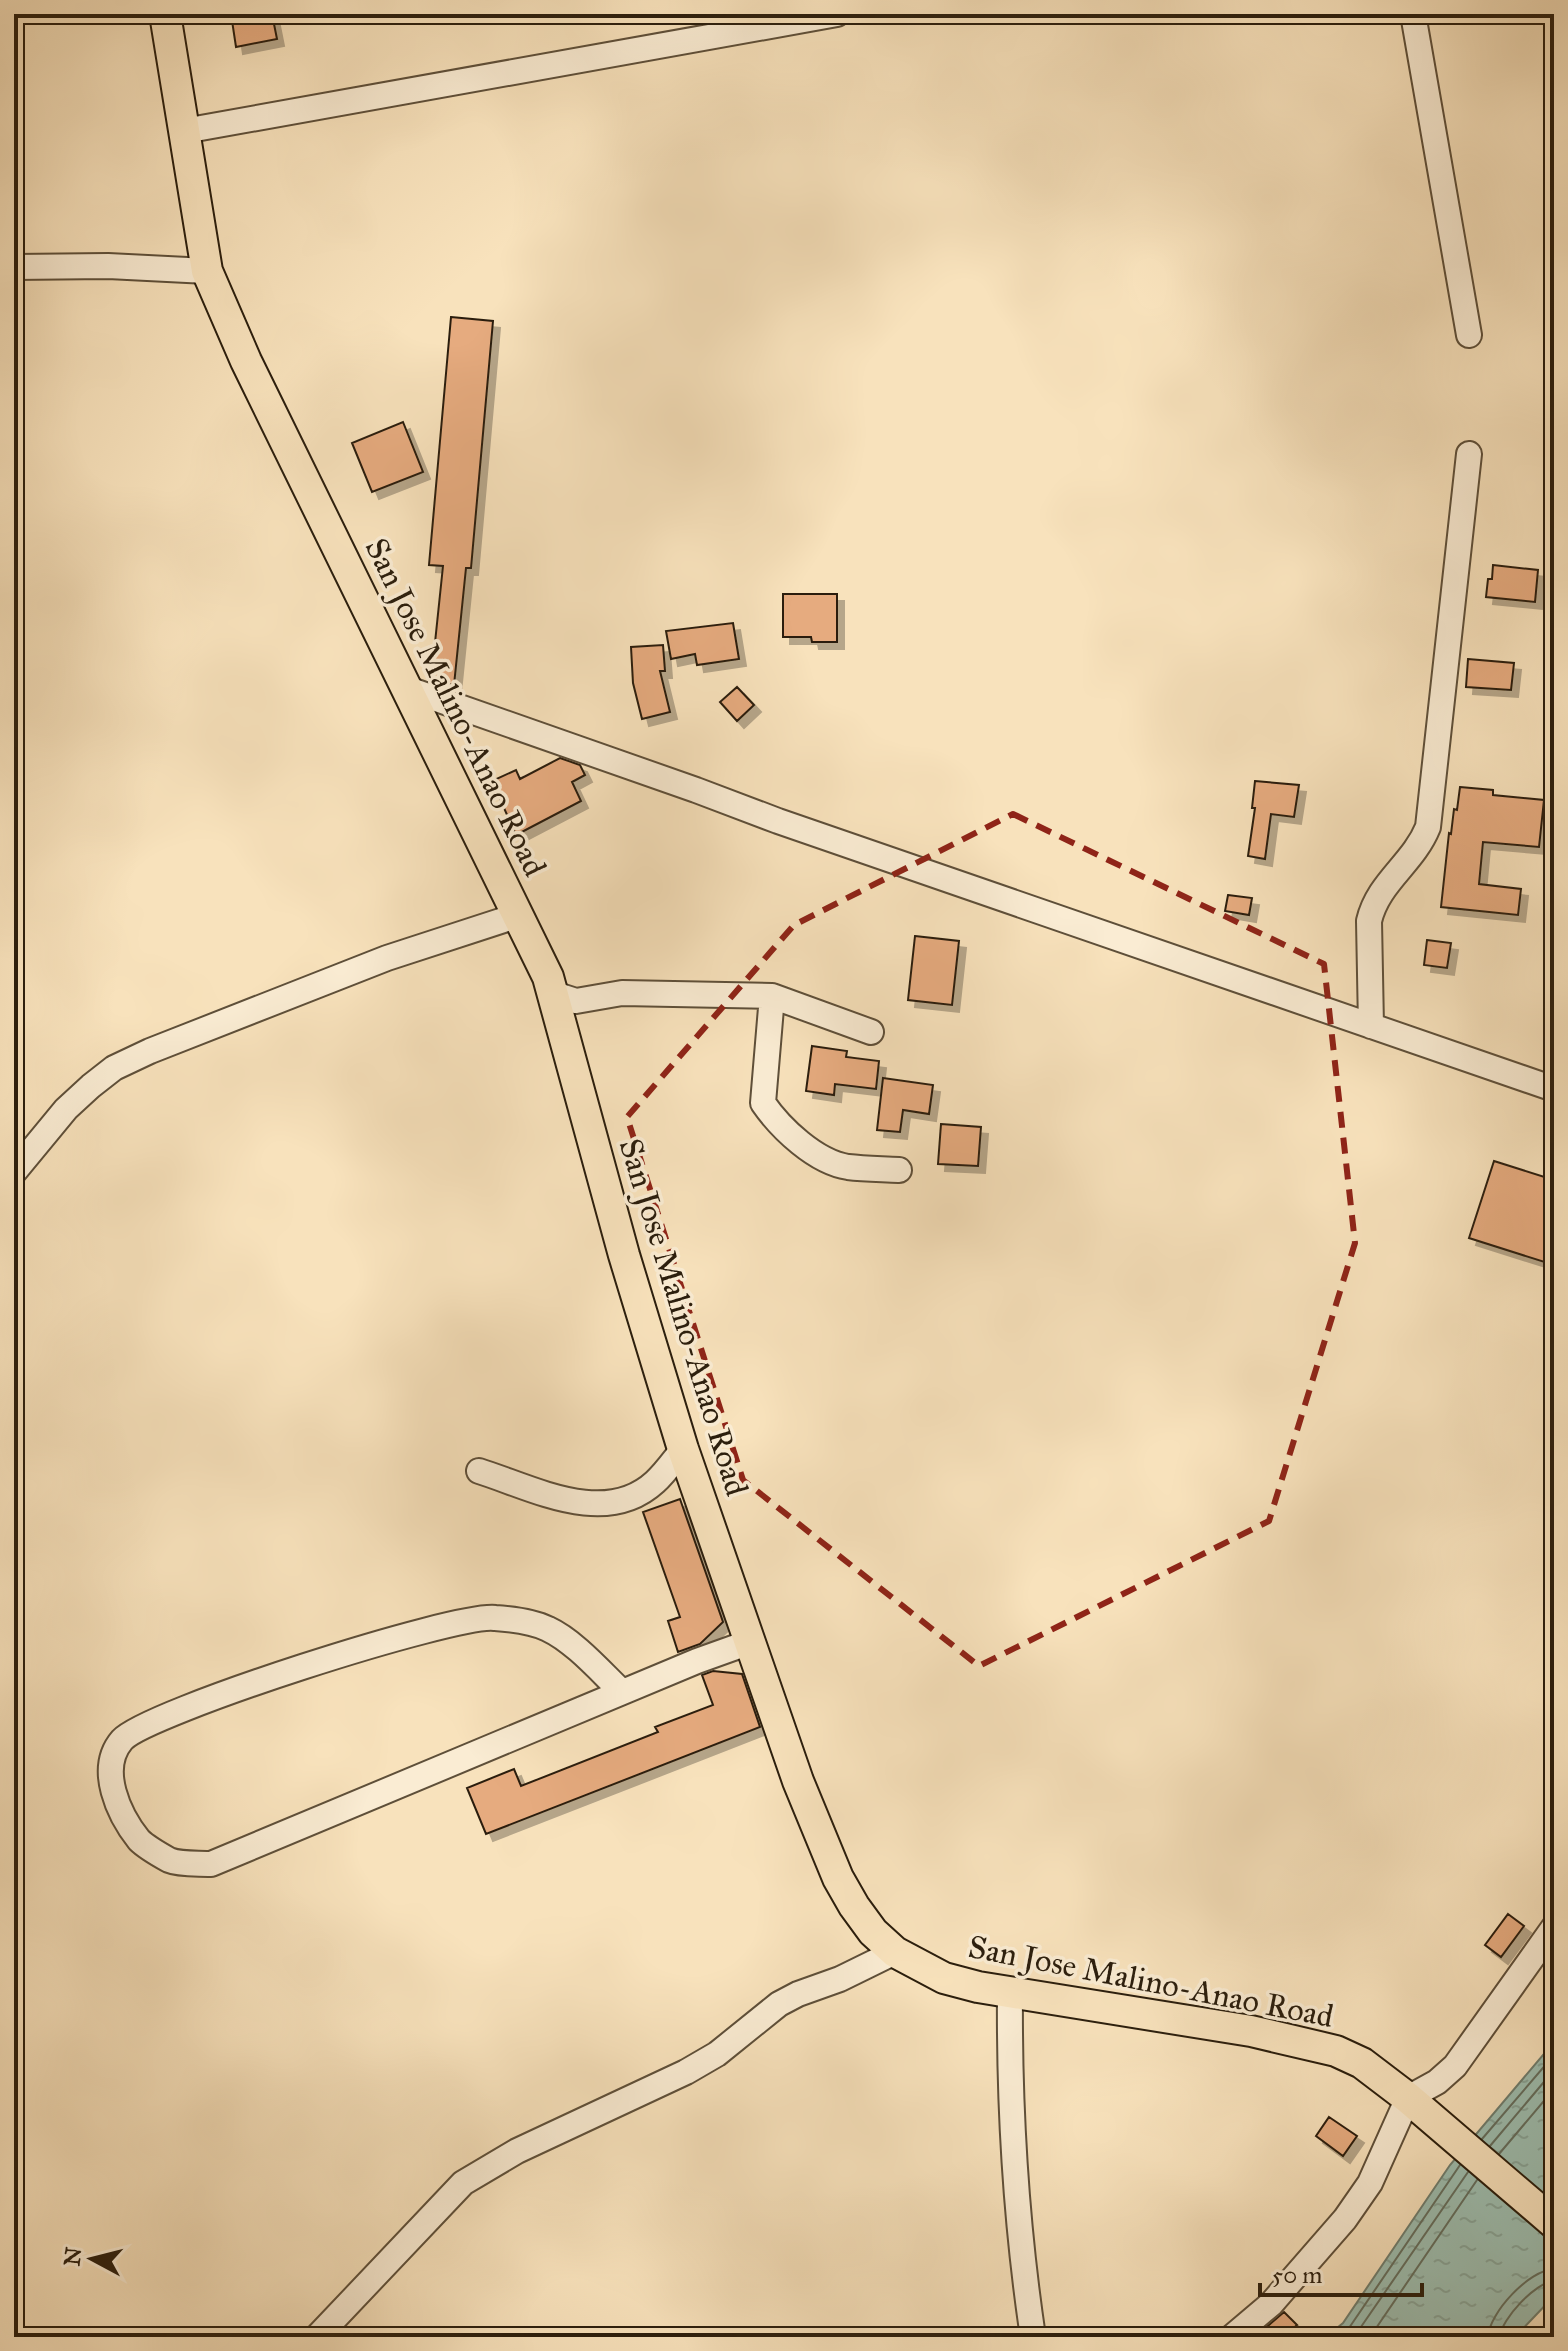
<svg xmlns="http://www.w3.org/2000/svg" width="1568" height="2351" font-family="'IM FELL Great Primer',serif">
<defs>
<pattern id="water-ripples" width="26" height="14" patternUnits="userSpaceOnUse" patternTransform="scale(2)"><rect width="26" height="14" fill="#9dbeb0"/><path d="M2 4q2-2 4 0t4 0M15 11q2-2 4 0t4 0" fill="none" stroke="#87a396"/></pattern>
<filter id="shadow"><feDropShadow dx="7" dy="7" stdDeviation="0" flood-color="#0004"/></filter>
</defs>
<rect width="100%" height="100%" fill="#f8e2bc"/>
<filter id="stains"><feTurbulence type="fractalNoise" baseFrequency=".0025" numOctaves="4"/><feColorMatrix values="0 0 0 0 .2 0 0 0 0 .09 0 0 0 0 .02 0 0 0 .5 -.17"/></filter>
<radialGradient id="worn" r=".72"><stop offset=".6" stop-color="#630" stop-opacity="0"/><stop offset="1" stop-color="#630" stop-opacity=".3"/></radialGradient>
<path fill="url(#water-ripples)" stroke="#6f7e6f" stroke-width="2" d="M1554,2042V2296L1515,2337H1326L1343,2323L1450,2165Z"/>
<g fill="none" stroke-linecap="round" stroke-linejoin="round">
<path stroke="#646e5e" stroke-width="2" d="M1482,2139L1554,2055
M1490,2146L1554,2070
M1499,2154L1554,2089
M1339,2337L1349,2328L1460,2165
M1354,2337L1468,2172
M1370,2337L1477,2180
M1488,2337C1489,2313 1529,2270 1554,2269
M1500,2337C1501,2319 1536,2282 1554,2281"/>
</g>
<path fill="#e6ab7f" stroke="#2b1e0d" stroke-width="2" filter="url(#shadow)" d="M231,14H272L277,39L236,47Z
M451,317L493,321L471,568H466L454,685L431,681L443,566L429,565Z
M403,422L423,472L372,492L352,443Z
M1493,565L1538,570L1535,602L1486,597L1488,579H1492Z
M783,594H837V642H812L811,637H783Z
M733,623L739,659L697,665L695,654L671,659L666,631Z
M663,645L665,671H660L670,712L642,719L633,683L631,647Z
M1468,659L1514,663L1511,690L1466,687Z
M737,687L754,705L737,721L720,702Z
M560,758L580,765L585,775L572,782L581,801L516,835L492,781L516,770L520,779Z
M1255,781L1299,785L1294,817L1271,814L1265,859L1248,856L1255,808H1252Z
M1460,787L1493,790V795L1544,800L1539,847L1483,842L1479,884L1521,889L1518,915L1441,907L1449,833L1451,834L1454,809L1457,810Z
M1228,895L1252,898L1249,915L1225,911Z
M915,936L959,941L952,1005L908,1000Z
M1427,940L1451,943L1447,968L1424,965Z
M812,1046L847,1051L846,1057L879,1061L876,1089L835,1084L834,1095L806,1091Z
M883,1078L933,1085L929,1114L903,1110L900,1132L877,1130Z
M941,1124L981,1127L978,1166L938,1164Z
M1494,1161L1554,1180V1265L1469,1238Z
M680,1499L723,1622L700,1644L678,1652L668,1621L680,1617L643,1512Z
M713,1671L742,1674L760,1727L486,1834L467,1788L514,1769L521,1786L658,1732L655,1727L713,1705L702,1675Z
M1508,1914L1524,1926L1501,1957L1485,1945Z
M1329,2117L1357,2136L1343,2156L1316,2136Z
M1284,2312L1297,2325L1284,2337H1255Z"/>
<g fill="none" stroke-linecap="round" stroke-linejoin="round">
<g stroke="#5e4f39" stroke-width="28">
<path id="minor" d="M1413,14L1469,335
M184,131L837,14
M14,267L108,266L207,271
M408,689L696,790L778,821L1554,1089
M551,993L576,1001L622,993L772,996L763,1103C781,1129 816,1162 848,1167C865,1169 882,1169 899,1170
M772,996L871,1032
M1371,1026L1369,921C1378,882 1413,864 1428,827L1469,454
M14,1172L66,1109L91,1086L114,1068L150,1051L387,958L519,915
M479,1471C533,1488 605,1528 655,1482C665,1473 674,1460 683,1449
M622,1692C601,1672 574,1641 548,1629C534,1622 510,1619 495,1618C456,1613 147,1712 122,1740C97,1769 119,1815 139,1840C146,1847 160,1855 169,1860C181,1865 199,1863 211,1864L697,1661L750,1642
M1010,1991C1009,2106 1016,2223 1033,2337
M317,2337L463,2183L517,2151L686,2072L717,2054L779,2004L798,1994L840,1979L895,1952
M1232,2337L1271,2304L1345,2219L1370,2183L1408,2098L1437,2082L1455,2066L1554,1927"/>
</g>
<g stroke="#2b1e0d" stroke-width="34">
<path id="major" d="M165,14L207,271L246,361L548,977L624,1255L683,1449L798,1781L838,1878L854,1906L873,1932L895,1952L944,1978L978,1987L1251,2031L1336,2051L1362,2063L1408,2098L1554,2223"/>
</g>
<use href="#minor" stroke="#faecd3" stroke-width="24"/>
<use href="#major" stroke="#f8e2bc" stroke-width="30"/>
</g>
<path fill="none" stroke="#8f2418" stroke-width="6" stroke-dasharray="16 10" stroke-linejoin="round" d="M1013,814L1324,964L1355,1243L1269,1521L979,1666L743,1480L627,1117L794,925Z"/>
<g text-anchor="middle" stroke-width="7" stroke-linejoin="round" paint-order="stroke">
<g font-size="32" fill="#2b1e0d" stroke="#faecd3">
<text transform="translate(456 707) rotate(64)" y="11">San Jose Malino-Anao Road</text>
<text transform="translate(684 1317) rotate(73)" y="11">San Jose Malino-Anao Road</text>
<text transform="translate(1151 1981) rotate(11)" y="11">San Jose Malino-Anao Road</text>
</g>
</g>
<rect width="1568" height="2351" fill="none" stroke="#f8e2bc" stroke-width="48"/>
<rect x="16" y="16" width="1536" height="2319" fill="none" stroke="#2b1e0d" stroke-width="4"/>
<rect x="24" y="24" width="1520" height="2303" fill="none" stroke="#2b1e0d" stroke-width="2"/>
<g transform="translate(92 2259) rotate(277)" stroke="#faecd3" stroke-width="6" paint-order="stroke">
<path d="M0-6L14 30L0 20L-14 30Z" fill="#2b1e0d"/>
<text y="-12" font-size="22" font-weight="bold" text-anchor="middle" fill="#2b1e0d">N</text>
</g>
<path d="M1260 2283v12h162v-12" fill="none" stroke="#2b1e0d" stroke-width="4"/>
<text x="1272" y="2283" font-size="24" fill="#2b1e0d" stroke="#faecd3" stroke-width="6" paint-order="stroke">50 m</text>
<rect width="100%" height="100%" filter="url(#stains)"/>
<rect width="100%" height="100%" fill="url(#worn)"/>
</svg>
